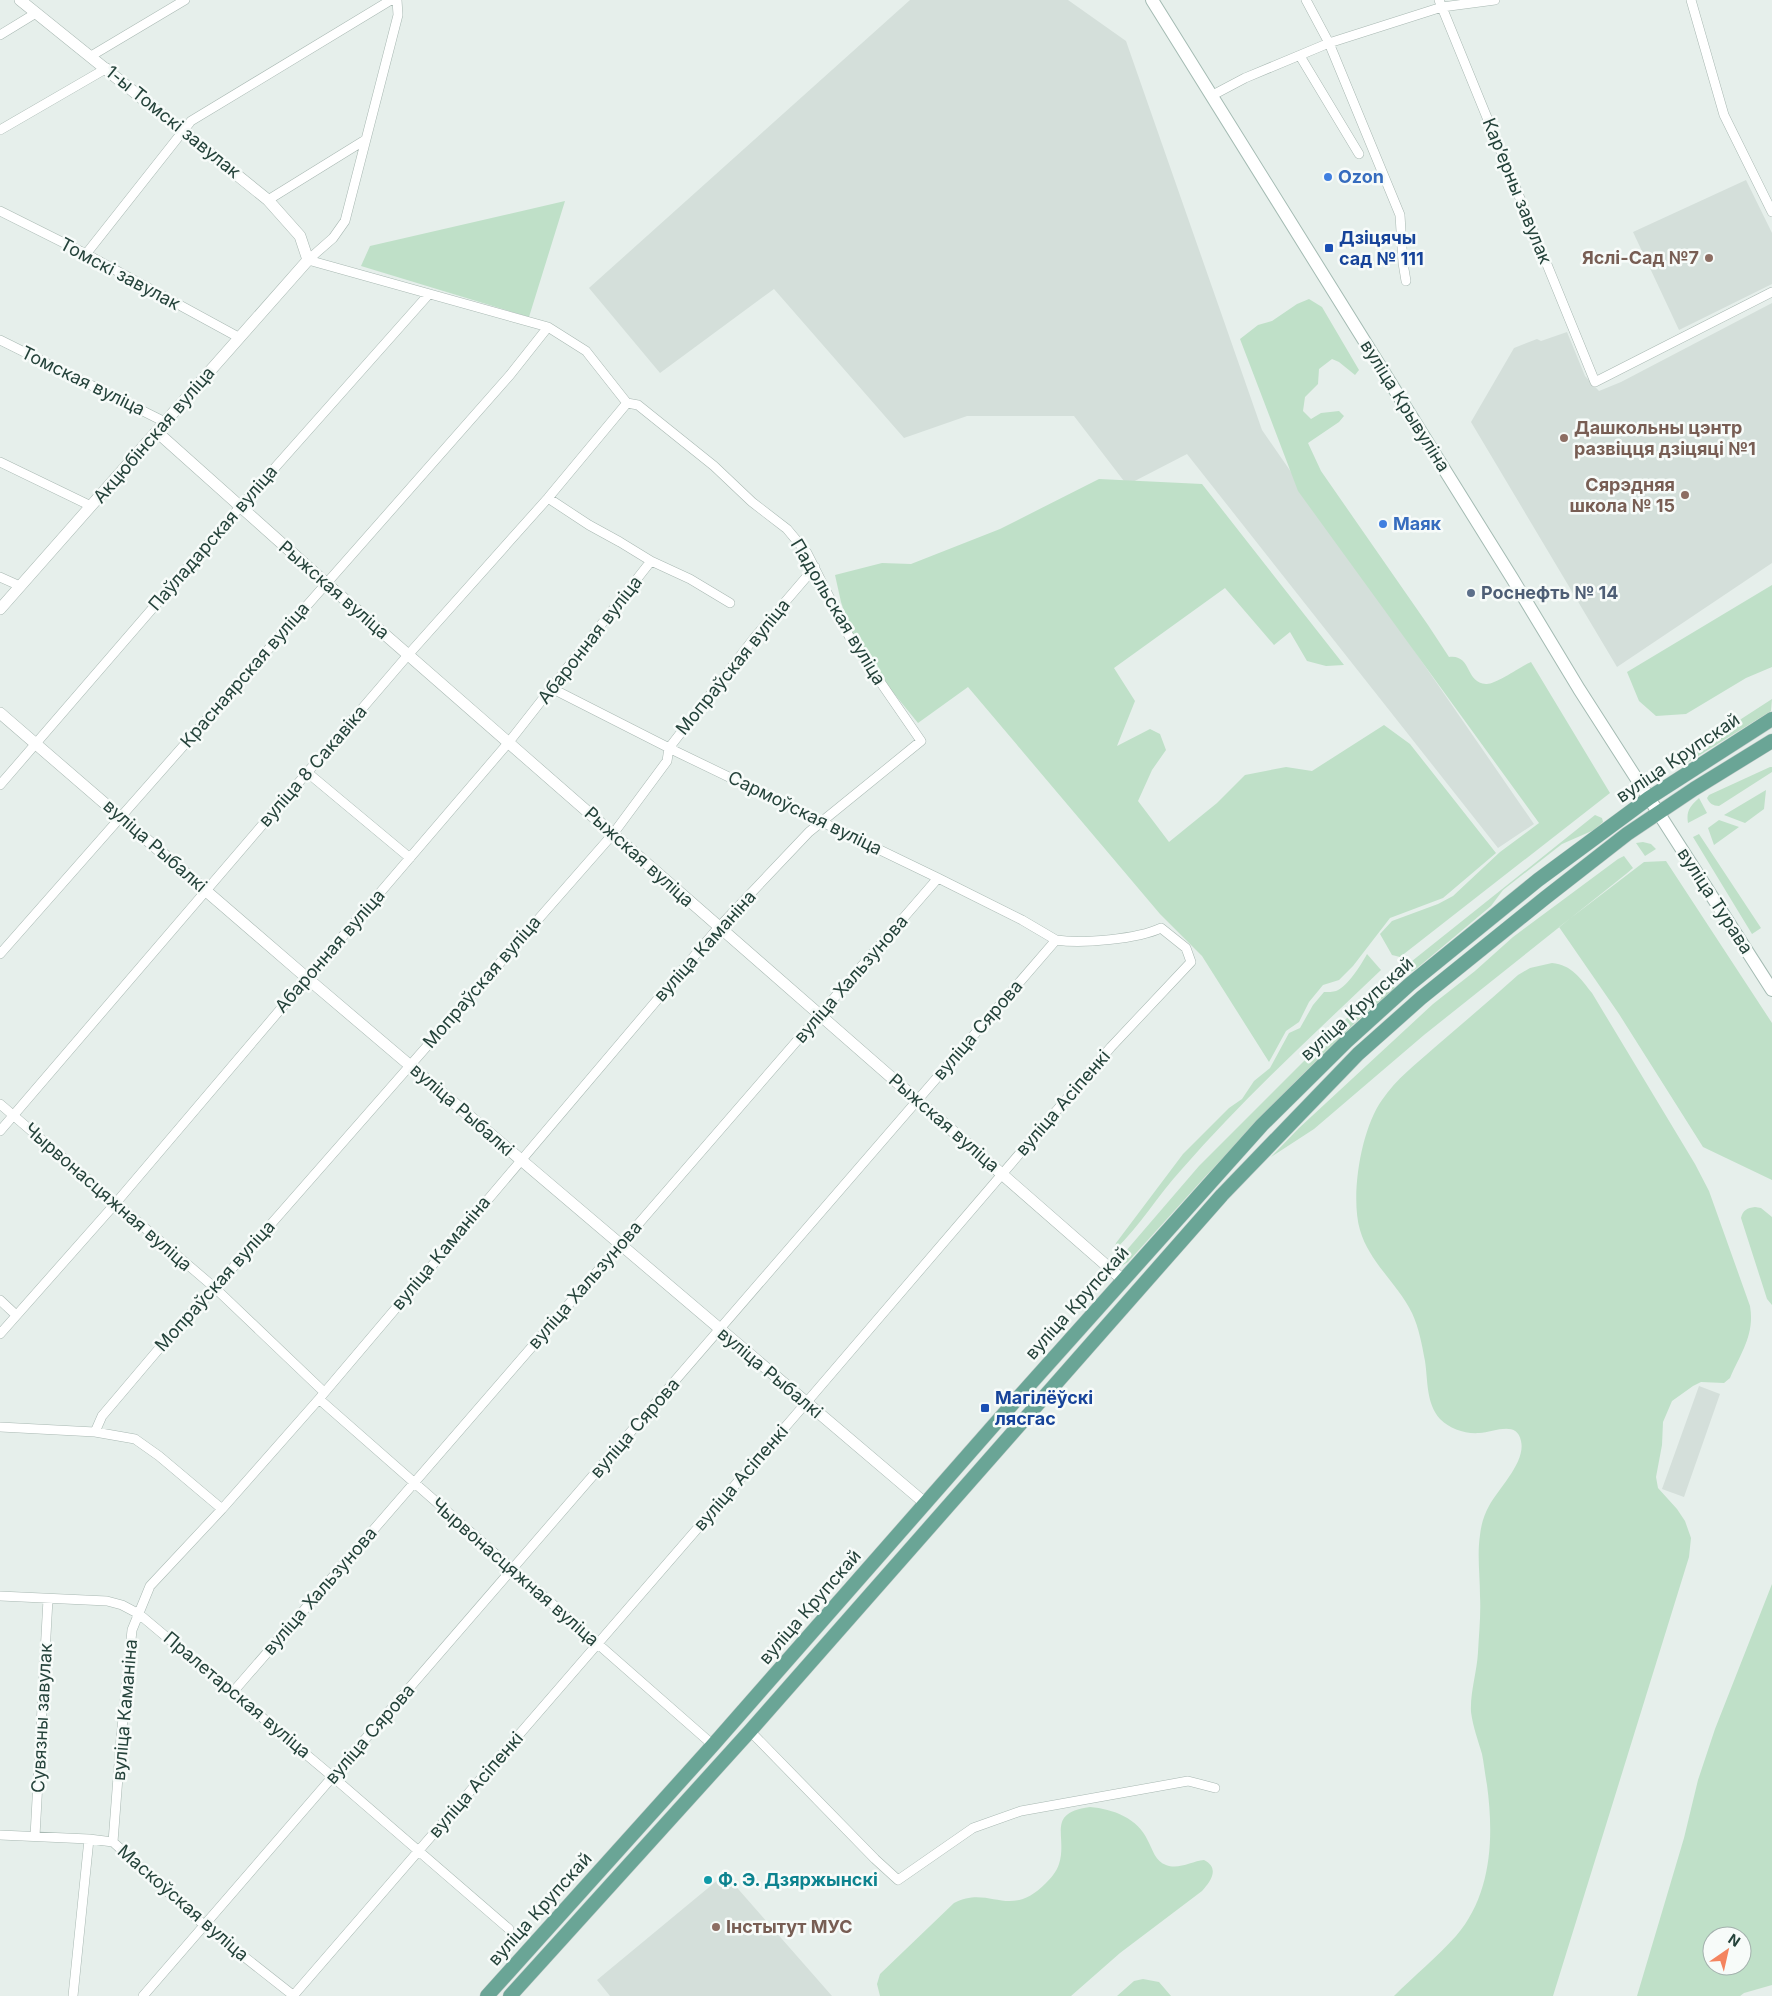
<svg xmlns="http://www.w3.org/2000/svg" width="1772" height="1996" font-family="Inter,sans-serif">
<rect width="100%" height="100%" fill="#e6efeb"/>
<path fill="#d4dfda" d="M910,0H1068L1126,41L1262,430L1534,824L1498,848L1187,454L1127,485L1074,416H967L904,438L774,289L660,373L589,288Z
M1746,180L1772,233V284L1679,330L1633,232Z
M1772,303V563L1617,667L1471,422L1514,348L1537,339L1541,341L1567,332L1585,376L1599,391L1621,382Z
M1699,1386L1720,1394L1684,1497L1662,1489Z
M725,1874L832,1996H610L597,1980Z"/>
<path fill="#bfe0c8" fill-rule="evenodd" d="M565,201L529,317L361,266L370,246Z
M1309,299L1322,307L1359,370L1355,375L1339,362L1332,359L1319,369L1318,384L1305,397L1303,411L1311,419L1321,413L1339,411L1344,416L1339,422L1308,443L1321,471L1428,625L1449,657C1472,654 1465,683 1486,684C1495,685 1520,667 1531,662L1610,793L1400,957L1392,955L1380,934L1392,921L1438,904L1453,896L1500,852L1539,823L1298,491L1240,339L1258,325L1272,321L1297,304Z
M1099,479L1202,484L1344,665L1326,666L1307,661L1290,632L1274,645L1225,588L1114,668L1135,701L1117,746L1150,729L1160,734L1166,750L1152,770L1138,801L1169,842L1217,803L1245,775L1286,767L1312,771L1384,725L1410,744L1496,853L1443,898L1390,918L1353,966L1339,980L1323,985L1309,1002L1299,1022L1286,1031L1269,1062L1202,956L1160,914L968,687L918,723L856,647L841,602L835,575L882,563L911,564L1000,529Z
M1772,585V667L1746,678L1686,714L1656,716L1639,701L1627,672Z
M1772,699L1771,711L1682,766L1684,756Z
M1770,767H1772V772L1719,806C1713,806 1709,803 1707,798L1709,795Z
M1766,790L1764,809L1745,823L1724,815Z
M1699,798L1707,813L1688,823C1686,811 1690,806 1699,798Z
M1595,815L1602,818L1603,822L1594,830L1562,844L1503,890L1491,906L1416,969L1410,972L1402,969Z
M1719,820L1739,827L1714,845L1708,828Z
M1699,834L1761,928L1752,934L1693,837Z
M1643,842L1651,844L1656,849L1645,856L1636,843Z
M1624,856L1633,868L1626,874L1424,1035L1314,1129L1271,1157L1299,1128L1433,1004L1475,971L1513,937L1618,859Z
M1666,861L1772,1023V1180L1703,1147L1619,1014L1559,927L1644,862Z
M1367,954L1381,970C1313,1035 1244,1098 1182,1169C1158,1195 1140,1226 1114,1251L1116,1243L1183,1154L1229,1108L1242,1099L1254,1081L1270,1068L1289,1033L1300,1028L1313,1005L1324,992C1328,992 1333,992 1336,991C1348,986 1361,965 1367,954Z
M1552,963C1572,965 1580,978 1592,993L1695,1164L1709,1191L1750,1306C1755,1334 1741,1353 1730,1378L1724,1383L1701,1382L1693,1386L1672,1401L1663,1422L1662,1445L1656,1477L1658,1488L1677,1509L1685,1521L1691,1538L1689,1557L1553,1996H1394C1414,1976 1437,1957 1456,1936C1492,1894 1494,1837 1487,1785C1485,1774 1484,1764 1482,1754C1478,1740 1473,1727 1471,1712C1470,1692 1477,1672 1478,1652C1479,1633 1481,1615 1480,1596C1480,1576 1477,1555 1480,1535C1481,1525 1484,1515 1489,1506C1499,1488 1526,1462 1521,1441C1517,1420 1494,1432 1479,1433C1465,1434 1450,1429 1440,1419C1426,1403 1428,1381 1425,1361C1422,1345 1419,1328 1412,1313C1398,1284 1369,1262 1360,1230C1350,1196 1361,1129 1382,1100C1396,1079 1416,1064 1434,1048C1462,1024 1490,1000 1518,975L1530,968Z
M1393,972L1397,981L1394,989L1356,1022L1295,1082L1204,1178L1128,1262L1118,1268L1113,1266L1199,1166Z
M1755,1207L1761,1208L1772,1217V1305L1767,1299L1741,1218C1743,1210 1747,1208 1755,1207Z
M1772,1584V1985L1744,1993L1740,1996H1637L1684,1838L1698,1780L1715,1729ZM1712,1936H1742V1966H1712Z
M1090,1807C1113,1809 1138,1818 1148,1841C1153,1850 1155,1861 1166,1865C1179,1870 1192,1861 1204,1860C1220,1868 1211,1881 1202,1891L1120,1953L1071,1996H880L877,1984L880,1974L954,1903C990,1884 1009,1921 1046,1883C1051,1878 1057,1871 1059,1864C1068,1836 1045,1813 1090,1807Z
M1143,1979L1159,1982L1171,1996H1117L1134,1981Z"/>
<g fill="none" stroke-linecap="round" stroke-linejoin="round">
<g stroke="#a8b8b2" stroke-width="10">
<path id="minor" d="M1306,0L1329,43L1400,215L1403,263L1406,281
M1439,0L1595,382L1772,292
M1691,0L1724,115L1772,212
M0,35L36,13
M91,56L185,0
M1300,56L1359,154
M1211,96L1245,78L1329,43L1442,7L1495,0
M0,130L107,68
M268,200L365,140
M0,211L86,254L240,338
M86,254L191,121L391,0
M308,260L548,327L586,351L627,403
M308,260L333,238L345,221L398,15L397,0
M0,340L165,422
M0,462L91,506
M548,498L589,525L620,542L651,561L690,579L730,603
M0,577L20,586
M553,689L677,752L938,878L1022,920L1056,940
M308,773L410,858
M0,785L240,507L429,294
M0,954L510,375L548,327
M0,1104L215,1288L324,1392
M0,1131L408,655L548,498L627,403
M0,1300L16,1315
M0,1334L115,1204L307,978L509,742L651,561
M319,1399L713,1745
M0,1427L95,1432L135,1439L159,1456L222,1509
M95,1432L102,1416L174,1331L215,1288L613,834L667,761L669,748L755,637L815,567
M0,1596L107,1601L122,1605L139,1614L333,1777L509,1929
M233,1692L938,878
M750,1731L875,1859L898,1880L973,1828L1021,1811L1188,1781L1215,1788
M0,1835L89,1839L113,1842L204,1925L294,1996
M35,1836L48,1599
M113,1842L121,1738L132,1630L150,1586L222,1509L319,1399L718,928L809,832L921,741L850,638L807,553L787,529L752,502L714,466L638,405L627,403
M73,1996L89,1839
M143,1996L1056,940C1082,944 1138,939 1161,928L1186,948L1191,962L1111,1047L806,1403L293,1996"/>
</g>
<g stroke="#a8b8b2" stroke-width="12">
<path id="tertiary" d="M157,432L326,583L1123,1280
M0,609L308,260L300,236L268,200L20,0
M0,713L307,978L926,1504"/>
</g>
<g stroke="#a4bbb3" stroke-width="14">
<path id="secondary" d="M1152,0L1512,578L1579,689L1772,990"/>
</g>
<g stroke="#c2cac8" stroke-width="15">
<path id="primary" d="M487,1996L713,1745L1016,1400L1262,1125L1347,1041L1410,984L1538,880L1649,798L1772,719
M510,1996L750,1731L1222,1195L1358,1054L1421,998L1545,898L1627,834L1694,789L1772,741"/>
</g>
<use href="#minor" stroke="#fff" stroke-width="9"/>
<use href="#tertiary" stroke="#fff" stroke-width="11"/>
<use href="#secondary" stroke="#fff" stroke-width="12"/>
<use href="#primary" stroke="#6aa596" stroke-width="14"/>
</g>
<g fill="#3f7fe0" stroke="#f7fbf9" stroke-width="2">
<circle cx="1328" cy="177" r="5"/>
<circle cx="1383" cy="524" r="5"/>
</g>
<g fill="#1a4fb4" stroke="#f7fbf9" stroke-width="2">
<rect x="1324" y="243" width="10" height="10" rx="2.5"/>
<rect x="980" y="1403" width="10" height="10" rx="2.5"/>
</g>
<g fill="#8d6e63" stroke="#f7fbf9" stroke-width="2">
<circle cx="1709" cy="258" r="5"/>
<circle cx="1564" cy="438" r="5"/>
<circle cx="1685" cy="495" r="5"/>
<circle cx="716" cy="1927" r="5"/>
</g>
<circle fill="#5c6f8a" stroke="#f7fbf9" stroke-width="2" cx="1471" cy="593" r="5"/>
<circle fill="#0f9aa8" stroke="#f7fbf9" stroke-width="2" cx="708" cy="1880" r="5"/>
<g text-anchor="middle" stroke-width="5" stroke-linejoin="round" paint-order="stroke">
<g font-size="18" fill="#24423a" stroke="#f7fbf9">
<text transform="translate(173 122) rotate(39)" y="6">1-ы Томскі завулак</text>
<text transform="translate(1517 191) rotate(68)" y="6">Карʼерны завулак</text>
<text transform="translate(120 274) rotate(28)" y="6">Томскі завулак</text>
<text transform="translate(83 381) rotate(26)" y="6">Томская вуліца</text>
<text transform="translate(1405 406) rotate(58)" y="6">вуліца Крывуліна</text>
<text transform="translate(154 435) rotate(-49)" y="6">Акцюбінская вуліца</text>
<text transform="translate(213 538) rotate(-49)" y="6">Паўладарская вуліца</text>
<text transform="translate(334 590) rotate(41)" y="6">Рыжская вуліца</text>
<text transform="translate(838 612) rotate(59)" y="6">Падольская вуліца</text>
<text transform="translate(590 640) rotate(-52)" y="6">Абаронная вуліца</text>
<text transform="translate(733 667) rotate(-51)" y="6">Мопраўская вуліца</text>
<text transform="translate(245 675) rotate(-49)" y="6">Краснаярская вуліца</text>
<text transform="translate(1678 758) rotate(-34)" y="6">вуліца Крупскай</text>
<text transform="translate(313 766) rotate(-49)" y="6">вуліца 8 Сакавіка</text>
<text transform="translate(805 813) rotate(26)" y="6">Сармоўская вуліца</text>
<text transform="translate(155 846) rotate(41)" y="6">вуліца Рыбалкі</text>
<text transform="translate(639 857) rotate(42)" y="6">Рыжская вуліца</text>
<text transform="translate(1715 901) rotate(57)" y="6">вуліца Турава</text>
<text transform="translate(705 946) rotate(-48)" y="6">вуліца Каманіна</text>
<text transform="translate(330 951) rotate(-49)" y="6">Абаронная вуліца</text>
<text transform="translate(851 979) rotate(-49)" y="6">вуліца Хальзунова</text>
<text transform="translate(482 982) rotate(-49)" y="6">Мопраўская вуліца</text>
<text transform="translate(1357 1009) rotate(-42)" y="6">вуліца Крупскай</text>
<text transform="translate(978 1030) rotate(-49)" y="6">вуліца Сярова</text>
<text transform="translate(1063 1103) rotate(-49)" y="6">вуліца Асіпенкі</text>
<text transform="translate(462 1110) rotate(41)" y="6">вуліца Рыбалкі</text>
<text transform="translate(944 1123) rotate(41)" y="6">Рыжская вуліца</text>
<text transform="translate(108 1197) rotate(41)" y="6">Чырвонасцяжная вуліца</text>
<text transform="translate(441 1253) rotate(-50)" y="6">вуліца Каманіна</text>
<text transform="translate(585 1285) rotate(-49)" y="6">вуліца Хальзунова</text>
<text transform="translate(215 1286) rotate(-48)" y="6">Мопраўская вуліца</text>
<text transform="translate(1077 1303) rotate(-48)" y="6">вуліца Крупскай</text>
<text transform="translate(770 1373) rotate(40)" y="6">вуліца Рыбалкі</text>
<text transform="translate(635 1428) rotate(-49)" y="6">вуліца Сярова</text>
<text transform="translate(741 1478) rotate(-49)" y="6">вуліца Асіпенкі</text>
<text transform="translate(515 1572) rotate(41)" y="6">Чырвонасцяжная вуліца</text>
<text transform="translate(320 1591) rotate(-49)" y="6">вуліца Хальзунова</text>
<text transform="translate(810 1607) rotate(-49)" y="6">вуліца Крупскай</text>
<text transform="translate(237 1695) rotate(40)" y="6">Пралетарская вуліца</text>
<text transform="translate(125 1710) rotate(-85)" y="6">вуліца Каманіна</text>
<text transform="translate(42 1718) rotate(-87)" y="6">Сувязны завулак</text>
<text transform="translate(370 1734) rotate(-49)" y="6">вуліца Сярова</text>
<text transform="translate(476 1785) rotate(-49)" y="6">вуліца Асіпенкі</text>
<text transform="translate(183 1903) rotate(41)" y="6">Маскоўская вуліца</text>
<text transform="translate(540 1909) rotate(-48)" y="6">вуліца Крупскай</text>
</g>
<g font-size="18" font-weight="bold" fill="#366cbe" stroke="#f7fbf9" text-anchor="start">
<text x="1338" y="183">Ozon</text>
<text x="1393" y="530">Маяк</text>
</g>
<g font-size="18" font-weight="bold" fill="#164399" stroke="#f7fbf9" text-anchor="start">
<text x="1339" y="244">Дзіцячы<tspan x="1339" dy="21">сад № 111</tspan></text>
<text x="995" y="1404">Магілёўскі<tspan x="995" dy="21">лясгас</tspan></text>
</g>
<g font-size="18" font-weight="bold" fill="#785e54" stroke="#f7fbf9" text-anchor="end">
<text x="1699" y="264">Яслі-Сад №7</text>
<text x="1574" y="434" text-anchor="start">Дашкольны цэнтр<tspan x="1574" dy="21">развіцця дзіцяці №1</tspan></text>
<text x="1675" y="491">Сярэдняя<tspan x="1675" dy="21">школа № 15</tspan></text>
<text x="726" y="1933" text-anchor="start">Інстытут МУС</text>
</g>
<g font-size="18" font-weight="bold" fill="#4e5e75" stroke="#f7fbf9" text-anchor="start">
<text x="1481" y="599">Роснефть № 14</text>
</g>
<g font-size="18" font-weight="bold" fill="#0d838f" stroke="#f7fbf9" text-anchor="start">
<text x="718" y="1886">Ф. Э. Дзяржынскі</text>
</g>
</g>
<g transform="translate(1727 1951) rotate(34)"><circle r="24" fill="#f7fbf9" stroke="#a3b1ad"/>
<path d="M0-4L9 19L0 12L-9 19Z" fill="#f4845f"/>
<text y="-8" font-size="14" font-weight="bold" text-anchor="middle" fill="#24423a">N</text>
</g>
</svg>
